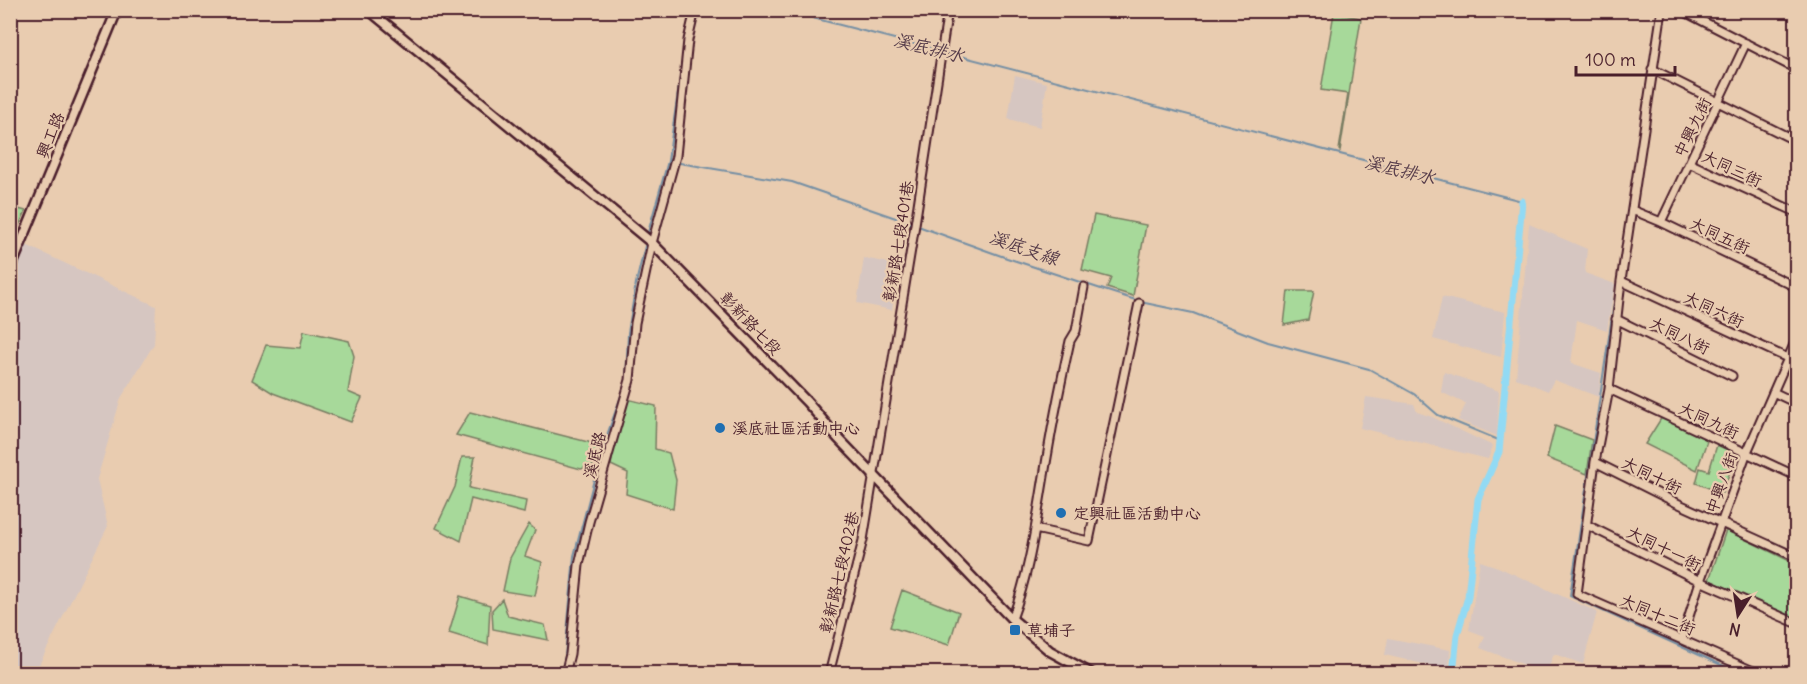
<svg xmlns="http://www.w3.org/2000/svg" width="1807" height="684" font-family="Delius,'LXGW WenKai TC',sans-serif">
<rect width="100%" height="100%" fill="#e9ccb0"/>
<filter id="ink" filterUnits="userSpaceOnUse"><feTurbulence type="fractalNoise" baseFrequency=".0167" numOctaves="2"/><feDisplacementMap in="SourceGraphic" scale="12" xChannelSelector="R" yChannelSelector="G"/><feConvolveMatrix kernelMatrix="1 2 1 2 8 2 1 2 1" color-interpolation-filters="sRGB"/></filter>
<g filter="url(#ink)">
<path fill="#d6c6c1" d="M1015,75L1047,83L1040,127L1008,119Z
M1529,224L1587,249L1585,273L1615,284L1607,330L1577,320L1571,363L1601,373L1599,397L1554,380L1548,391L1516,378Z
M11,238L156,306L154,344L121,398L97,479L108,526L35,673L11,674Z
M864,258L899,265L892,310L857,303Z
M1442,297L1505,312L1501,357L1433,339Z
M1444,372L1499,391L1497,436L1458,420L1466,404L1441,392Z
M1366,397L1414,404L1417,412L1432,417L1493,446L1488,459L1360,428Z
M1480,561L1498,567L1597,612L1583,664L1554,654L1546,673L1480,648L1485,636L1469,630Z
M1388,638L1450,650L1449,670L1385,655Z"/>
<path fill="#a7d99a" stroke="#787c62" stroke-width="1.5" d="M1334,13L1361,18L1340,151L1339,150L1348,94L1321,90Z
M11,207L26,211L16,231H11Z
M1094,215L1146,225L1133,296L1107,288L1111,278L1082,270Z
M1288,291H1314L1308,320L1284,325Z
M304,331L349,341L354,356L348,392L362,398L351,422L273,393L252,380L266,345L300,348Z
M627,399L656,406L655,449L669,453L676,480L673,509L626,494L628,473L611,465L622,409Z
M470,412L600,445L597,464L581,469L456,435Z
M1662,417L1708,438L1697,470L1645,444Z
M1555,426L1592,440L1587,474L1547,458Z
M1717,445L1732,452L1734,461L1722,493L1696,483L1700,468L1709,471Z
M462,457H475L469,488L526,501L524,513L471,499L461,541L436,528L455,487Z
M529,524L535,530L525,556L542,562L535,596L503,591L510,558Z
M1726,530L1796,564V619L1709,580Z
M902,590L959,612L949,645L890,627Z
M460,596L490,605L488,645L449,633Z
M502,599L508,616L545,625L548,640L493,629L492,610Z"/>
<g fill="none" stroke-linecap="round" stroke-linejoin="round">
<path stroke="#758fa4" stroke-width="2" d="M1658,10L1570,596L1741,674
M813,18L1522,201
M687,28L691,10
M683,58L668,161L792,182L913,224
M918,226L1007,258L1101,289L1145,303L1193,313L1268,342L1369,369L1414,394L1438,415L1501,441
M647,236L668,161
M561,674L565,656L574,556L602,449L626,382L628,333L636,283L646,242"/>
<path stroke="#92daf4" stroke-width="7" d="M1453,674L1457,635L1468,597L1478,499L1499,452L1522,201"/>
<g stroke="#4a1f2b" stroke-width="11">
<path id="minor" d="M1662,10L1621,281L1609,389L1595,462L1577,594L1760,674
M1681,10L1796,69
M381,20L385,10
M1652,69L1796,141
M1689,163L1796,212
M1632,210L1661,222L1796,287
M1661,222L1746,43
M1621,281L1796,362
M1616,319L1732,376
M1609,389L1796,476
M1773,392L1796,403
M1595,462L1677,503L1796,557
M1587,525L1700,581L1796,623
M1035,529L1089,541L1139,303
M1012,619C1029,574 1036,524 1044,476C1051,431 1060,386 1070,341L1076,331L1084,287
M1682,639L1700,581L1747,452L1796,340
M565,674L570,654L579,565L589,522L630,380L635,323L652,243L676,156L688,40L695,10
M829,674L863,540L914,231L948,10"/>
</g>
<g stroke="#4a1f2b" stroke-width="13">
<path id="tertiary" d="M369,10L652,243L807,402L838,438L1012,619L1050,651L1092,674
M10,270L117,10"/>
</g>
<use href="#minor" stroke="#e9ccb0" stroke-width="7"/>
<use href="#tertiary" stroke="#e9ccb0" stroke-width="8"/>
</g>
</g>
<g fill="#1f6fb2" stroke="#e9ccb0" stroke-width="2">
<circle cx="720" cy="428" r="6"/>
<circle cx="1061" cy="513" r="6"/>
<rect x="1009" y="624" width="12" height="12" rx="3"/>
</g>
<g text-anchor="middle" stroke-width="4.5" stroke-linejoin="round" paint-order="stroke">
<g font-size="16" fill="#4a1f2b" stroke="#e9ccb0">
<text transform="translate(1692 127) rotate(-64)" y="6">中興九街</text>
<text transform="translate(50 135) rotate(-68)" y="6">興工路</text>
<text transform="translate(1732 168) rotate(25)" y="6">大同三街</text>
<text transform="translate(1720 235) rotate(25)" y="6">大同五街</text>
<text transform="translate(898 241) rotate(-81)" y="6">彰新路七段401巷</text>
<text transform="translate(1714 309) rotate(25)" y="6">大同六街</text>
<text transform="translate(751 323) rotate(46)" y="6">彰新路七段</text>
<text transform="translate(1680 335) rotate(26)" y="6">大同八街</text>
<text transform="translate(1709 420) rotate(25)" y="6">大同九街</text>
<text transform="translate(594 455) rotate(-76)" y="6">溪底路</text>
<text transform="translate(1652 475) rotate(26)" y="6">大同十街</text>
<text transform="translate(1721 483) rotate(-70)" y="6">中興八街</text>
<text transform="translate(1664 548) rotate(26)" y="6">大同十一街</text>
<text transform="translate(839 572) rotate(-77)" y="6">彰新路七段402巷</text>
<text transform="translate(1658 614) rotate(23)" y="6">大同十二街</text>
</g>
<g font-size="16" fill="#4a1f2b" stroke="#e9ccb0" text-anchor="start">
<text x="732" y="434">溪底社區活動中心</text>
<text x="1073" y="519">定興社區活動中心</text>
<text x="1027" y="636">草埔子</text>
</g>
<g font-size="18" font-style="italic" fill="#553b49" stroke="#e9ccb0">
<text transform="translate(929 48) rotate(14)" y="6">溪底排水</text>
<text transform="translate(1400 170) rotate(14)" y="6">溪底排水</text>
<text transform="translate(1024 248) rotate(19)" y="6">溪底支線</text>
</g>
</g>
<rect width="1807" height="684" fill="none" stroke="#e9ccb0" stroke-width="36"/>
<rect x="18" y="18" width="1771" height="648" fill="none" stroke="#4a1f2b" stroke-width="2" filter="url(#ink)"/>
<g transform="translate(1738 615) rotate(192)" stroke="#e9ccb0" stroke-width="4.5" paint-order="stroke">
<path d="M0-4.5L10 22L0 15L-10 22Z" fill="#4a1f2b"/>
<text y="-9" font-size="16" font-weight="bold" text-anchor="middle" fill="#4a1f2b">N</text>
</g>
<path d="M1576 66v9h99v-9" fill="none" stroke="#4a1f2b" stroke-width="3"/>
<text x="1585" y="66" font-size="18" fill="#4a1f2b" stroke="#e9ccb0" stroke-width="4.5" paint-order="stroke">100 m</text>
</svg>
